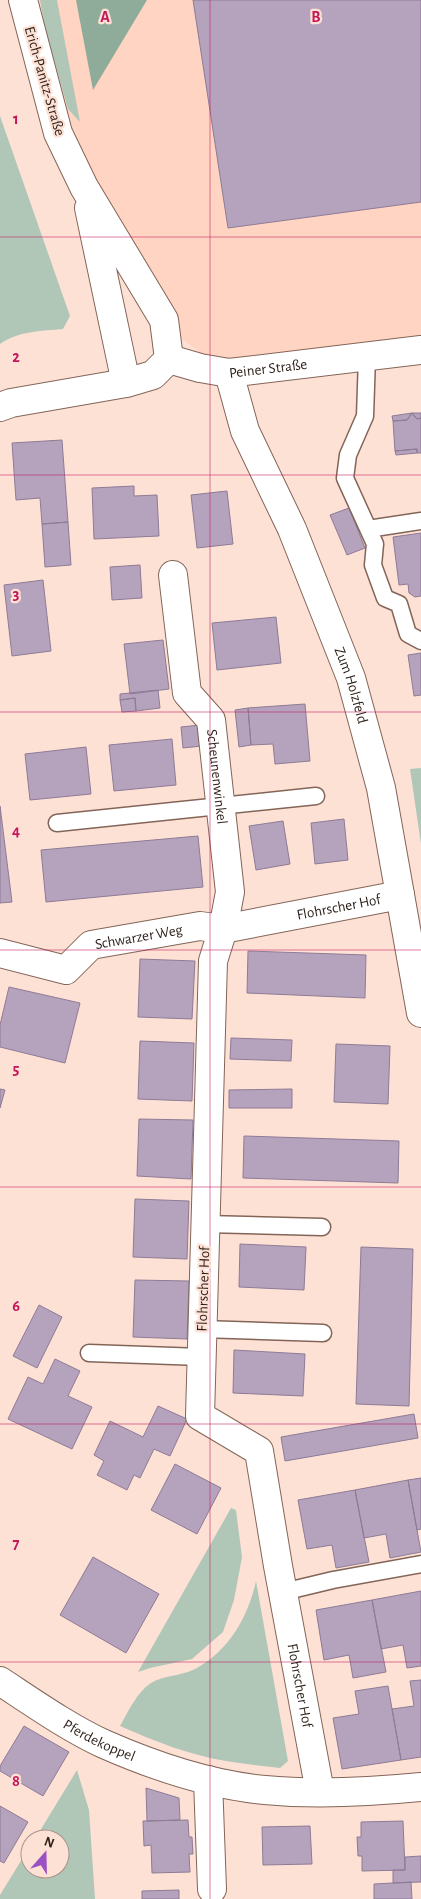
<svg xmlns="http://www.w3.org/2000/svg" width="421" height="1899" font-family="'Alegreya Sans',sans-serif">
<rect width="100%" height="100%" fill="#fee1d5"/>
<path fill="#ffd4c2" d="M29,0H421V350L229,373L183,340L66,148Z"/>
<path fill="#b0c7b8" d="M40,0H57L80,122L68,109L45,28Z
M0,116L70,316L63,329C41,331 18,331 0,344Z
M421,768V844L410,769Z
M231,1508L236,1510L242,1557L234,1600L223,1632L192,1659L150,1668L138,1672Z
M256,1581L288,1761L280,1768C262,1766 244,1764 226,1761C189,1755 154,1741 120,1726C128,1712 137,1692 151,1683C163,1675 182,1676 195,1669C229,1651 248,1617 256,1581Z
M77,1770L89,1810L95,1899H0V1895L30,1846V1869H60V1839H35Z"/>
<path fill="#8fab9a" d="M76,0H147L93,90Z"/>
<path fill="#b5a2bd" stroke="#8e7b96" d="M193,0H421V202L228,228Z
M412,413L417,419L421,418V453H417V449L395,451L393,421L407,420Z
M412,413H421V418L417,419Z
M412,413L407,420L393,421L392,416Z
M62,440L68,522L42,524L40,498L16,500L12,443Z
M417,449V453L396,455L395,451Z
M134,486V496L157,495L159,536L94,539L92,488Z
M227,491L233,544L197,548L191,495Z
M349,508L365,548L347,555L330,515Z
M68,522L71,565L45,567L42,524Z
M421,533V596L415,597L409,593L408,584L399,585L393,537Z
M140,565L142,598L112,600L110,567Z
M43,580L51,651L12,656L4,585Z
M276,617L281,663L217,670L212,623Z
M163,640L169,689L130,694L124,644Z
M421,653V695L414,696L408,655Z
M158,690L160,708L136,711L135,698L120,700V694Z
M135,698L136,711L122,712L120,700Z
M305,704L310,761L275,764L273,744L251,745L248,708Z
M248,708L251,745L239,747L235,710Z
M200,725L202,746L183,748L181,727Z
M172,739L176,785L114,791L109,745Z
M86,747L91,794L30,800L25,754Z
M0,806L12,902L0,903Z
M344,819L348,860L315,864L311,823Z
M283,821L290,864L256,870L249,826Z
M198,836L203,887L46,902L41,850Z
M248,951L366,955L365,998L247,993Z
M140,959L195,961L192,1019L138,1017Z
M9,987L80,1003L65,1063L0,1047V1025Z
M231,1038L292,1040L291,1061L230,1059Z
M140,1041L194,1043L192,1101L138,1099Z
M336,1044L390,1046L388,1104L334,1102Z
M0,1089L5,1090L0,1108Z
M292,1089V1108H229V1090Z
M139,1119L193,1120L191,1179L137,1176Z
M244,1136L399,1141L398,1183L243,1178Z
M135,1199L189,1201L187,1259L133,1257Z
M240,1244L306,1247L304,1290L239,1287Z
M361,1247L413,1249L409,1406L356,1404Z
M135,1280L189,1281L187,1339L133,1337Z
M39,1305L62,1317L37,1368L13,1356Z
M234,1350L305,1354L303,1396L233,1393Z
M55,1359L80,1371L68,1396L92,1407L72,1449L8,1419L28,1377L43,1384Z
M158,1406L187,1419L170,1456L154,1449L140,1478L134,1475L127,1490L97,1475L104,1461L94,1455L110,1421L143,1437Z
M414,1414L418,1438L285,1461L281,1437Z
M175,1464L221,1488L197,1534L151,1510Z
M421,1478V1529L417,1530L408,1480Z
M408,1480L421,1552L390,1558L386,1534L364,1538L355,1490Z
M355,1490L369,1562L336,1568L332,1545L307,1549L298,1500Z
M93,1557L159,1594L126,1653L60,1615Z
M421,1591V1666L407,1668L403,1645L381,1649L372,1600Z
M372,1600L386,1672L353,1678L349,1655L324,1660L316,1610Z
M421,1680V1757L401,1760L392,1709L414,1706L410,1681Z
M388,1686L401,1760L342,1769L333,1718L359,1714L355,1691Z
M24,1726L69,1752L43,1796L0,1771V1766Z
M146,1788L179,1798L180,1820L147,1821Z
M0,1806L28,1822L4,1863L0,1861Z
M188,1820L189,1837H192L193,1854H189L190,1872L152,1873L151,1845L144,1846L143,1821Z
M403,1821L405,1870L362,1871V1856H358L357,1837H361V1822Z
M310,1826L312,1864L263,1865L262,1827Z
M421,1856V1882L393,1883V1870H405V1857Z
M411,1882L412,1899H374V1884Z
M179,1890V1899H142V1891Z"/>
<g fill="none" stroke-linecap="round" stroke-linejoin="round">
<g stroke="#836558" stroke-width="19">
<path id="lane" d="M367,357L365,416L348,455L345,478L375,544L373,565L385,598L399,604L408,634L421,641
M368,529L421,521
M57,823L316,796
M205,1224L322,1227
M201,1329L323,1333
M89,1353L201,1357
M283,1592L333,1580L421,1564"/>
</g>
<g stroke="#836558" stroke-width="30">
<g id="street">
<path id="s1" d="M169,359L200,368L229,373L421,350"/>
<path id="s2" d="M229,373L245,431L292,529L351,678L381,788L421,1013"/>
<path id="s3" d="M173,575L187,693L211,720L230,892L223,929L213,961L200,1416L259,1451L278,1566L320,1792"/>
<path id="s4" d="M0,953L66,970L91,945L200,926L223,929L400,895"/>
<path id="s5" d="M0,1681C32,1702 69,1728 104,1744C154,1766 210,1785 265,1790C317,1795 370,1792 421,1787"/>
<path d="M208,1780L212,1889"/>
</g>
</g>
<g stroke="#836558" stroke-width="30">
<path id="secondary" d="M89,208L126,383
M0,407L11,403L126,383L153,375L169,359L164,320L84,187L58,133L23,0"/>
</g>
<use href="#lane" stroke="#fff" stroke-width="16"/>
<use href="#street" stroke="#fff" stroke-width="28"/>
<use href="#secondary" stroke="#fff" stroke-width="28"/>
</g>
<path fill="none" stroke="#c2185b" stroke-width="1" stroke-opacity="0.55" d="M210,0V1899M0,237H421M0,475H421M0,712H421M0,950H421M0,1187H421M0,1424H421M0,1662H421"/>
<g text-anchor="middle" stroke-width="4.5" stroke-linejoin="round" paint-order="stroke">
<g font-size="15" fill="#2c1f19" stroke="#fee1d5">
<text transform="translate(45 81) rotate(74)" y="5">Erich-Panitz-Straße</text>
<text dy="5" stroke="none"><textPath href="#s1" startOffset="101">Peiner Straße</textPath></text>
<text dy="5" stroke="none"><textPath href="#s2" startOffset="336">Zum Holzfeld</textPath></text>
<text dy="5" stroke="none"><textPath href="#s3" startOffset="212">Scheunenwinkel</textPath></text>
<text dy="5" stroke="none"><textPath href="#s4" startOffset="355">Flohrscher Hof</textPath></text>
<text dy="5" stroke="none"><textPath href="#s4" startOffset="152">Schwarzer Weg</textPath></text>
<text transform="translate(203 1289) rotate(-88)" y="5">Flohrscher Hof</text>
<text dy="5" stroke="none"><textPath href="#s3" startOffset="1161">Flohrscher Hof</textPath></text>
<text dy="5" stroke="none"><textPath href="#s5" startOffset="116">Pferdekoppel</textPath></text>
</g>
</g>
<g font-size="16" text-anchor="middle" font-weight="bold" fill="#c2185b" stroke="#fee1d5" stroke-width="4.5" stroke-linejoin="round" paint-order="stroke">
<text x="105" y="22">A</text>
<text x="316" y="22">B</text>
<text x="16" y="124">1</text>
<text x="16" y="362">2</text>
<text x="16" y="599">3</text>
<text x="16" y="836">4</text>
<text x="16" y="1074">5</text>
<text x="16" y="1311">6</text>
<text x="16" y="1549">7</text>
<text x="16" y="1786">8</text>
</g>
<g transform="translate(45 1854) rotate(20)"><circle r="24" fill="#fee1d5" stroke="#aa938a"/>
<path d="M0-4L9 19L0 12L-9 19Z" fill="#9c51c3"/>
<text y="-8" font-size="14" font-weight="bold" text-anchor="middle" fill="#2c1f19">N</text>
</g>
</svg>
